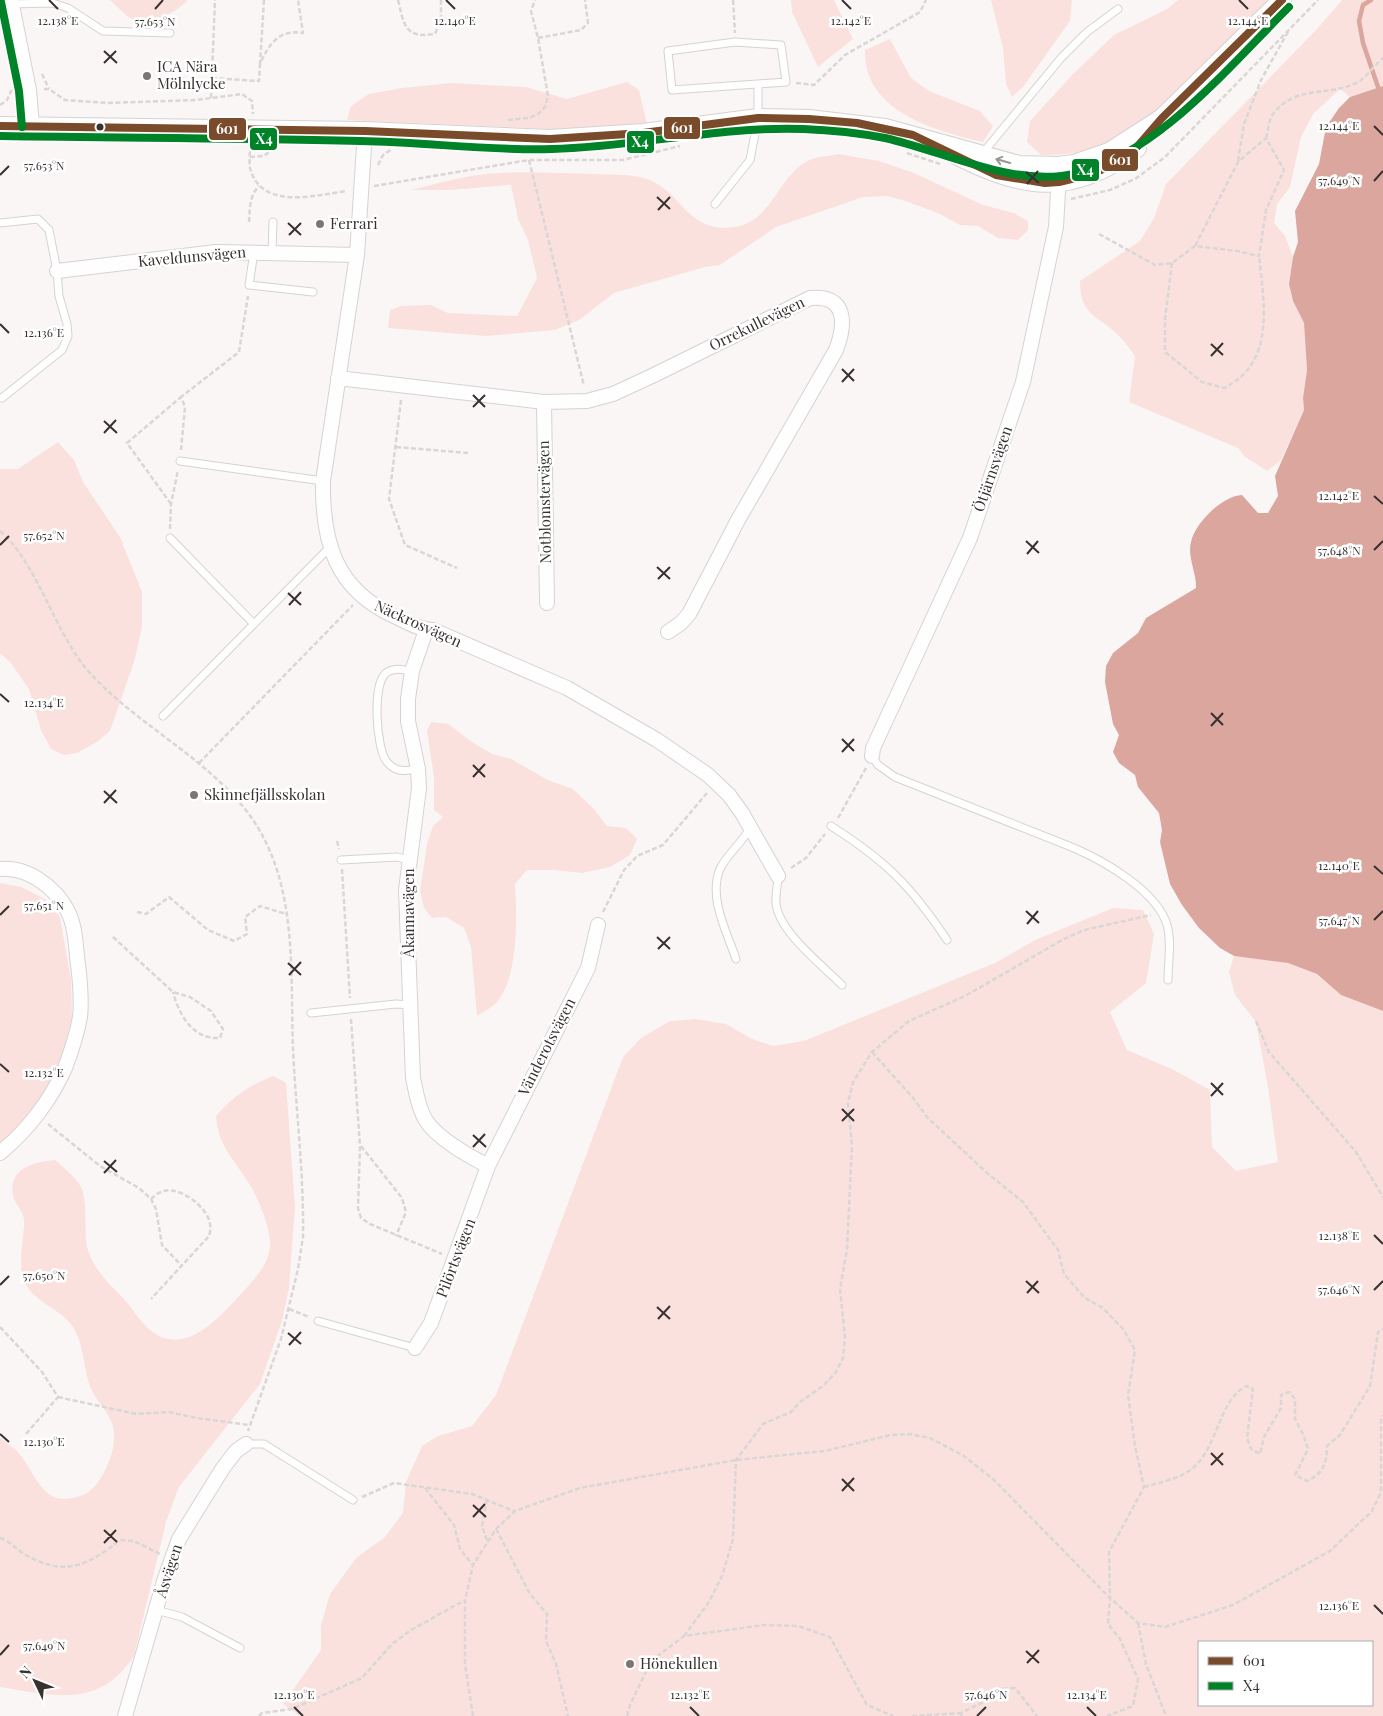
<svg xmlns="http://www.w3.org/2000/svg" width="1383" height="1716" font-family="'Playfair Display',serif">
<rect width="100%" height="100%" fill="#fbf6f6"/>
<path fill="#fae1dd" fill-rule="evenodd" d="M110,0H188C175,14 145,29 127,16C121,11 116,5 110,0Z
M791,0H834L853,39L818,67L792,12Z
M991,0H1072L1070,21L1023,87L1012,97L1006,84L1003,48Z
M1178,0H1271L1138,129C1106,149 1078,155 1041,155L1027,142L1030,121L1073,74L1114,35L1167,9Z
M1342,0H1383V86L1350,97L1340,89L1313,114L1301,137L1290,187L1277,204L1274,223L1285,236L1293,257L1289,284L1293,301L1304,323L1307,370L1303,398L1304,410L1281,460L1267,471L1244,456L1238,448L1129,402L1135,356C1129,348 1123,339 1115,332C1094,314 1080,313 1080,281L1140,241L1154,218L1166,184L1317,29Z
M890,39L911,78L929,91L980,111L993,126L983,142C935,131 863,111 865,50Z
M627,82L639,90L647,124L569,130L347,120L351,106L369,94L402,88L451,83L526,87L567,99Z
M838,154L879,161L914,173L983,205L1014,213L1028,221V230L1018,240L998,238L978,226L960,225L938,213L905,201L887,196L863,197L776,227L720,265L705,267L614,293L579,320L555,330L486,336L388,328L390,310L401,306L431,305L448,313L517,316L537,278L528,240L518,219L511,185L450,190H411C433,185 455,178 478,175C516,170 554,173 592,174C611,175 634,173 652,181C683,195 688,233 734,227C774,222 778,172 812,159C820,156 830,156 838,154Z
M58,442L74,460L83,482L120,537L142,592V627L134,662L110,731L97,742L77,753L64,755L51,749L41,730L29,689L10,662L0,653V469H18Z
M431,722L448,724L472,742L492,754L511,759L548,780L573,789L594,809L607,826L626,828L637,839L630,855L610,867L582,873L554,870H527L515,884C517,916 519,978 496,1003C491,1008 483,1012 477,1016L471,947L464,928L446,917L432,918L424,908L420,891L427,844L433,826L443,817L434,810V777L427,731Z
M0,883L21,887L45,899L60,917L71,980L72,1017L64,1049L50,1086L22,1122L0,1143Z
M1113,908L1143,910L1154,934L1146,983L1110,1012L1127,1050L1174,1070L1210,1090L1212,1147L1236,1171L1278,1162L1268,1087L1256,1022L1235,995L1229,972L1234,956L1288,963L1317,974L1341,995L1383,1011V1716H300L283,1704L321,1650V1625L330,1594L357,1557L384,1538L403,1513L406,1482L422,1446L438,1436L472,1426L496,1395L623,1057L641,1038L670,1021L695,1019L726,1024L752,1039L773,1046L804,1041L995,963L1035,940ZM1199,1642H1372V1705H1199Z
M273,1076L286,1083L295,1207L289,1288L282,1321L260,1384L179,1487L166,1522L134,1656C99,1709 55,1696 0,1687V1438C6,1443 13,1447 18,1452C29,1464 36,1485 50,1495C60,1501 72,1499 83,1495C102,1488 119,1446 113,1427C109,1412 99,1404 92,1391C83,1371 85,1348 74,1329C65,1311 37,1304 27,1286C16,1268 23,1246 24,1226C26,1211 15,1207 13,1195C8,1168 34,1162 55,1160C64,1168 75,1176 81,1187C88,1202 84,1230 87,1247C93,1269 109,1284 124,1299C132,1308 139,1320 148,1328C182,1359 216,1321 239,1296C252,1282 271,1264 270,1242C269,1225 259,1200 250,1185C235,1160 218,1147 216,1116C232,1097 250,1085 273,1076Z"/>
<path fill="#dba69e" d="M1383,86V1011L1341,995L1317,974L1288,963L1234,956L1220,948L1199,928L1182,905L1170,884L1160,842L1162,830L1159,813L1138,787L1135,775L1119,763L1113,752L1119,735L1113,724L1105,682L1106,666L1113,653L1138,633L1146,618L1196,588C1197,574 1187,557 1191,542C1195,523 1222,496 1242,495L1258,513H1268L1278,496L1275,476L1304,410L1303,398L1307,370L1304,323L1293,301L1289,284L1293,257L1298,242L1295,211L1319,164L1326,127L1339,108L1350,97Z"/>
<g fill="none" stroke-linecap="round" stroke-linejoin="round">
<path stroke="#dba69e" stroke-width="4.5" d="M1371,0L1363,5L1359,21L1363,43L1378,87"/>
<g stroke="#d7d2d2" stroke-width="9">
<path id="service" d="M12,4L52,3L68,8L103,31L170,33
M735,42L781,45L786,82L672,90L668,51Z
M982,154L1061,58L1087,32L1118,9
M715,204L750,160L758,118V84
M0,223L38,219L49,230L57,271L59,296L67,324L68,336L62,350L2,398
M254,252L249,285L313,292
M272,253L273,222
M180,461L323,481
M170,538L253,623
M412,671C403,670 393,667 386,673C372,684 376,749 387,762C396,773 406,771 418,769
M163,716L329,548
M872,756L878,765L895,777L1074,848C1104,861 1157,891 1167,925C1172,942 1168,962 1168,980
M831,826C886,861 911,886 947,940
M341,860L397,857L409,860
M778,876C778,885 775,895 776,903C778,931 823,966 842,985
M736,959C727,932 708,898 720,869C727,854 742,843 750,828
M311,1013L396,1004L412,1005
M318,1321L415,1348
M246,1444H264L353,1500
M156,1610L182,1617L240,1648"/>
</g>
<g stroke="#d7d2d2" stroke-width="16">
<path id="minor" d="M11,0L29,90L32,126
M365,131L357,255L323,481C322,541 335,589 394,616C407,622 420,630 433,630L567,688L657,740L708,775L729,795L742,813L778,876
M57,271L216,252L357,255
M338,378L544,402L587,401L613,394L652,376L810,298C847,294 846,324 836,350L738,520L689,614L681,623L668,632
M544,402L547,603
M426,630L412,671L408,699V721L418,769L419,788L406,890L413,1078C416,1092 418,1107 425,1119C436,1138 469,1156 488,1166
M872,756L873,748L970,538L1023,382L1056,227L1059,173
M0,869C32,866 66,895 73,926C76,938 76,951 78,964C80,981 82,1000 80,1017C77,1034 71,1052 65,1068C51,1100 27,1131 0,1153
M415,1348L431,1323L488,1166L588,968L598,925
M125,1716L165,1578L179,1539L223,1468L236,1451L246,1444"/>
</g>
<g stroke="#d7d2d2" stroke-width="20">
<path id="tertiary" d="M0,126L365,131L550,139L643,133L758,118L809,119L885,128L1019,165L1058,166L1074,164L1109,152L1162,118L1282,0
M952,153C1022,189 1070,198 1137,148"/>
</g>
<path stroke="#d9d6d5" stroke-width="2.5" stroke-dasharray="5 2.5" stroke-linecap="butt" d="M264,0L260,64C269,44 279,29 303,33L298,0
M398,0C404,24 404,39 435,34L441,20V0
M733,0L735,33
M538,38L581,30L588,23L585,0
M42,74L49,89
M212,78L259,81L260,64
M796,83L814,85L845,55L920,12L926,0
M44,89H49L65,100L108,103L196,100L242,94L252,101L253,114
M211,98L215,0
M0,105L7,100L11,91H16
M508,120L529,118L538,114L545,107L548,96L538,38L531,11L535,0
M1266,138C1268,131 1269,118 1274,113C1296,84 1331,97 1358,82C1367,77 1374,65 1383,58
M250,144C250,152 249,161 250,168C261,211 316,195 347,191
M907,153L940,164
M250,157L264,156L275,147
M529,160L584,386
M1238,161L1244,124L1261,80L1289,30
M378,165L383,155L392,149
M374,186L529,160H623L680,146
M1071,199L1110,190L1135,179L1165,157L1318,0
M249,222C250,209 249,196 259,186
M1099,234L1155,265L1172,263L1195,246L1237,251L1259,256L1266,210L1284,170L1266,138L1238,162L1195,246
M1172,263L1165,319V352L1202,382L1224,388C1276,363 1264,303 1259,256
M401,400L389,499L405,545L457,568
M396,447L468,453
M181,450L185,407L181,397L239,352L248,296
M171,504L127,443L181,397
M170,529L171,504L178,470
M0,531C37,562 55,634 89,672C136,724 201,754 245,809C299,877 290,968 293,1049C296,1111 304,1174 303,1237L298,1269L281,1339L248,1431
M199,763L353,605
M838,818L866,768
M337,841L339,849
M791,868L806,858L825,834
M342,869L350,998
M137,912L146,914L169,897L208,930L234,941L247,934L245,917L260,906L286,914
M603,912L624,870L637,856L663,845L707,793
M113,937L173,992L190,997L211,1011L223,1029L220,1038C193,1040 179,1015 173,992
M351,1019L360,1146L358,1208L361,1218L370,1224L442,1254
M1256,1021L1269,1052L1356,1152L1383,1197
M872,1052L914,1099L927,1117L987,1173L1023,1202L1058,1250L1064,1274L1085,1298L1103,1308L1123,1329L1135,1350L1128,1395L1135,1446L1144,1487L1109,1552L1110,1598L1108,1624L1120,1639L1138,1679L1133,1706L1107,1716
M48,1124L100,1166L139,1188L151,1199L156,1209L162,1245L182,1266
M361,1146L402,1198L406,1212L396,1236
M151,1199C154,1197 157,1193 161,1192C178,1184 208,1207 210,1224C211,1228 210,1233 209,1236L151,1299
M289,1309L309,1317
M0,1327L42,1372L58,1397L26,1434
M58,1397L136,1414L169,1412L197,1418L249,1425
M1144,1487C1160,1482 1181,1479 1194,1467C1218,1446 1218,1402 1246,1386L1253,1389L1247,1438L1251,1449L1260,1454L1264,1437L1281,1408V1395L1289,1392L1295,1399V1419L1303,1434L1308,1449L1295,1475L1307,1481C1323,1474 1327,1463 1327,1446L1340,1435L1370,1386L1378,1332L1383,1329
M425,1488L454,1525L460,1549L473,1565
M362,1497L394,1483L472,1494L514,1511
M487,1499L482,1526L488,1543
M496,1529L530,1594L547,1614L546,1641L556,1664L568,1716
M0,1538C10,1541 17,1550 26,1555C65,1577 87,1566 120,1540L134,1541L160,1554
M1138,1623L1146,1664L1166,1716
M684,1636L709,1602L722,1576L733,1539L736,1460L763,1424L791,1412L800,1402L823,1386L836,1372L843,1358L845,1337L840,1289L847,1249L852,1146L848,1103L853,1082L872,1052L909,1021L965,996L1062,940L1084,930L1151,915
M259,1716L262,1713L292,1709L362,1678L392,1644L411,1630L465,1600
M473,1716L465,1664V1600L473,1565L496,1529L515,1511L580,1488L736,1460L825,1451L891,1435L910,1434L930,1438L964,1456L994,1480L1110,1598L1138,1623L1165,1627L1233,1605L1330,1551L1372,1511L1381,1492V1421L1383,1415
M627,1716L630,1705L651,1661L684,1636L764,1625L798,1626L830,1637L867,1705L893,1716
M912,1716L961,1713
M961,1716V1713L993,1697L1000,1689L1015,1688L1037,1716"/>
<use href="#service" stroke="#fefefe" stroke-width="7"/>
<use href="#minor" stroke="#fefefe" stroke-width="14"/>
<use href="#tertiary" stroke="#fefefe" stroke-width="18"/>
<g stroke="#fff" stroke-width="11">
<path id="bus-1" d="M0,126L365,131L550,139L643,133L758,118L809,119L857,123L913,135L996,175L1045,183L1059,182L1092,174L1116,163L1136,148L1162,118L1282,0"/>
</g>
<g stroke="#fff" stroke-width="11">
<path id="bus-2" d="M1,2L19,91L22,127
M0,136C120,138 241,138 361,141C425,142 489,151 552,149C636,147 720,126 803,129C830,130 859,133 885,138C944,151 1016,189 1077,173C1158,154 1231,64 1289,7"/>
</g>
<use href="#bus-1" stroke="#7a4b2a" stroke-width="8"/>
<use href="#bus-2" stroke="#008228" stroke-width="8"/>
</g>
<defs><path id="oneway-shaft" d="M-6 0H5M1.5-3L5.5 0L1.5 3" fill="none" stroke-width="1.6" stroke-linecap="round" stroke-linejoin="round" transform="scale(1.25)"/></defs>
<use stroke="#9a9897" href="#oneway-shaft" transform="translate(1003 161) rotate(-164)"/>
<path fill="none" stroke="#373130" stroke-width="2" d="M49,0L58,9M446,0L455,9M842,0L851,9M1239,0L1248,9M155,9L163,0M104,51L117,63M104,63L116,51M1374,126L1383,135M1026,172L1039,183M0,175L9,166M1374,181L1383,171M1027,184L1038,171M657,197L670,209M658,210L670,197M288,223L301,235M289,235L301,223M0,324L9,333M1211,344L1223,355M1211,356L1223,343M842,369L854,381M842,382L854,369M473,395L485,407M473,407L485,395M104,421L117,433M104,433L116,420M1374,496L1383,504M1026,541L1039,553M0,545L9,536M1374,550L1383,541M1027,554L1038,541M657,567L670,579M658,579L670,567M288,593L301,605M289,605L301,592M0,694L9,702M1211,713L1223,725M1211,726L1223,713M842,739L854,751M842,752L854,739M473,765L485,777M473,777L485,764M104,791L117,803M104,803L116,790M1374,866L1383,874M1026,911L1039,923M0,915L9,906M1374,920L1383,911M1027,924L1038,911M657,937L670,949M658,949L670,937M288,963L301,975M289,975L301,962M0,1064L9,1072M1211,1083L1223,1095M1211,1096L1223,1083M842,1109L854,1121M842,1121L854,1109M473,1135L486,1147M473,1147L485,1134M104,1161L117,1172M104,1173L116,1160M1374,1235L1383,1244M1026,1281L1039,1293M0,1285L9,1276M1374,1290L1383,1281M1027,1293L1038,1281M657,1307L670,1319M658,1319L670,1306M288,1333L301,1344M289,1345L301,1332M0,1434L9,1442M1211,1453L1223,1465M1211,1465L1223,1453M842,1479L854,1491M842,1491L854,1478M473,1505L486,1517M473,1517L485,1504M104,1530L117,1542M104,1543L116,1530M1374,1605L1383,1614M1026,1651L1039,1663M0,1655L9,1645M1027,1663L1039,1650M294,1707L303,1716M690,1707L699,1716M1087,1707L1096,1716M977,1716L986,1707"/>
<g fill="#7c7675" stroke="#fff" stroke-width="2">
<circle cx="147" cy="76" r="5"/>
<circle cx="320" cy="224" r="5"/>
<circle cx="194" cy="795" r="5"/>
<circle cx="630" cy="1664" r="5"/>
</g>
<circle fill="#373130" stroke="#fff" stroke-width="2" cx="100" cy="127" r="4.5"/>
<g text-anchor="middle" stroke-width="5" stroke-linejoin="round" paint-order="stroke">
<g font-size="15" fill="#373130" stroke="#fff" text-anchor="start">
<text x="157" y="72">ICA Nära<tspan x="157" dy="17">Mölnlycke</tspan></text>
<text x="330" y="229">Ferrari</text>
<text x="204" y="800">Skinnefjällsskolan</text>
<text x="640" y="1669">Hönekullen</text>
</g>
<g font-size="15" fill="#373130" stroke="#fff">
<text transform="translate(192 257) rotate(-5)" y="5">Kaveldunsvägen</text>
<text transform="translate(757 324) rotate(-26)" y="5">Orrekullevägen</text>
<text transform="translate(993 469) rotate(-71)" y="5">Ötjärnsvägen</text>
<text transform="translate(545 502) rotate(-91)" y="5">Notblomstervägen</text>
<text transform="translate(418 624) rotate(24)" y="5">Näckrosvägen</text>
<text transform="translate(409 913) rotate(-90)" y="5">Åkannavägen</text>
<text transform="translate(547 1047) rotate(-63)" y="5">Vänderotsvägen</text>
<text transform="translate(456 1258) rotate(-69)" y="5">Pilörtsvägen</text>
<text transform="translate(169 1571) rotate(-72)" y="5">Åsvägen</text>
</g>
</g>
<g font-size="12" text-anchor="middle" fill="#373130" stroke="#fff" stroke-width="5" stroke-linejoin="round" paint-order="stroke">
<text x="58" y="25">12.138°E</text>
<text x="455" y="25">12.140°E</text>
<text x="851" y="25">12.142°E</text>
<text x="1248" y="25">12.144°E</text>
<text x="155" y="26">57.653°N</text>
<text x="1339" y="130">12.144°E</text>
<text x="44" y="170">57.653°N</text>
<text x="1339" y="185">57.649°N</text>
<text x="44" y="337">12.136°E</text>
<text x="1339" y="500">12.142°E</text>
<text x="44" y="540">57.652°N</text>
<text x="1339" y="555">57.648°N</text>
<text x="44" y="707">12.134°E</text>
<text x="1339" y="870">12.140°E</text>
<text x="44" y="910">57.651°N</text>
<text x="1339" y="925">57.647°N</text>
<text x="44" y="1077">12.132°E</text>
<text x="1339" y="1240">12.138°E</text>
<text x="44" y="1280">57.650°N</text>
<text x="1339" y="1294">57.646°N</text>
<text x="44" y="1446">12.130°E</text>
<text x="1339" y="1610">12.136°E</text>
<text x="44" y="1650">57.649°N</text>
<text x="986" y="1699">57.646°N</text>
<text x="294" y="1699">12.130°E</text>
<text x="690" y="1699">12.132°E</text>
<text x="1087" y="1699">12.134°E</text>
</g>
<g stroke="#fff" stroke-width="2">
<rect x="663" y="116" width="38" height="24" rx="5" fill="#7a4b2a"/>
<rect x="208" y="117" width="39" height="24" rx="5" fill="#7a4b2a"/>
<rect x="249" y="127" width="29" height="24" rx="5" fill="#008228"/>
<rect x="626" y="130" width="29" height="24" rx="5" fill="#008228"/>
<rect x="1101" y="148" width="38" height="24" rx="5" fill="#7a4b2a"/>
<rect x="1071" y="158" width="29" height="24" rx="5" fill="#008228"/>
</g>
<g font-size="14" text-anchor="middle" font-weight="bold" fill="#fff">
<text x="682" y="133">601</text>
<text x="227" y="134">601</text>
<text x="264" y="144">X4</text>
<text x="640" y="147">X4</text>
<text x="1120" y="165">601</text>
<text x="1085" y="175">X4</text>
</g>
<rect x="1198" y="1641" width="175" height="65" fill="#ffffff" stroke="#afadac"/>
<rect x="1208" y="1657" width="25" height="8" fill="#7a4b2a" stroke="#afadac"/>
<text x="1243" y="1666" font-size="15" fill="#373130">601</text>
<rect x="1208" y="1682" width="25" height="8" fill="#008228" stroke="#afadac"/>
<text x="1243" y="1691" font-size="15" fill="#373130">X4</text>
<g transform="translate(35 1681) rotate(313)" stroke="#ffffff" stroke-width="4" paint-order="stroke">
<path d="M0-4L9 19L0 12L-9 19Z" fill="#373130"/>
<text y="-8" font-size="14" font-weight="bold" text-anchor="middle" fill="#373130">N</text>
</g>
</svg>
